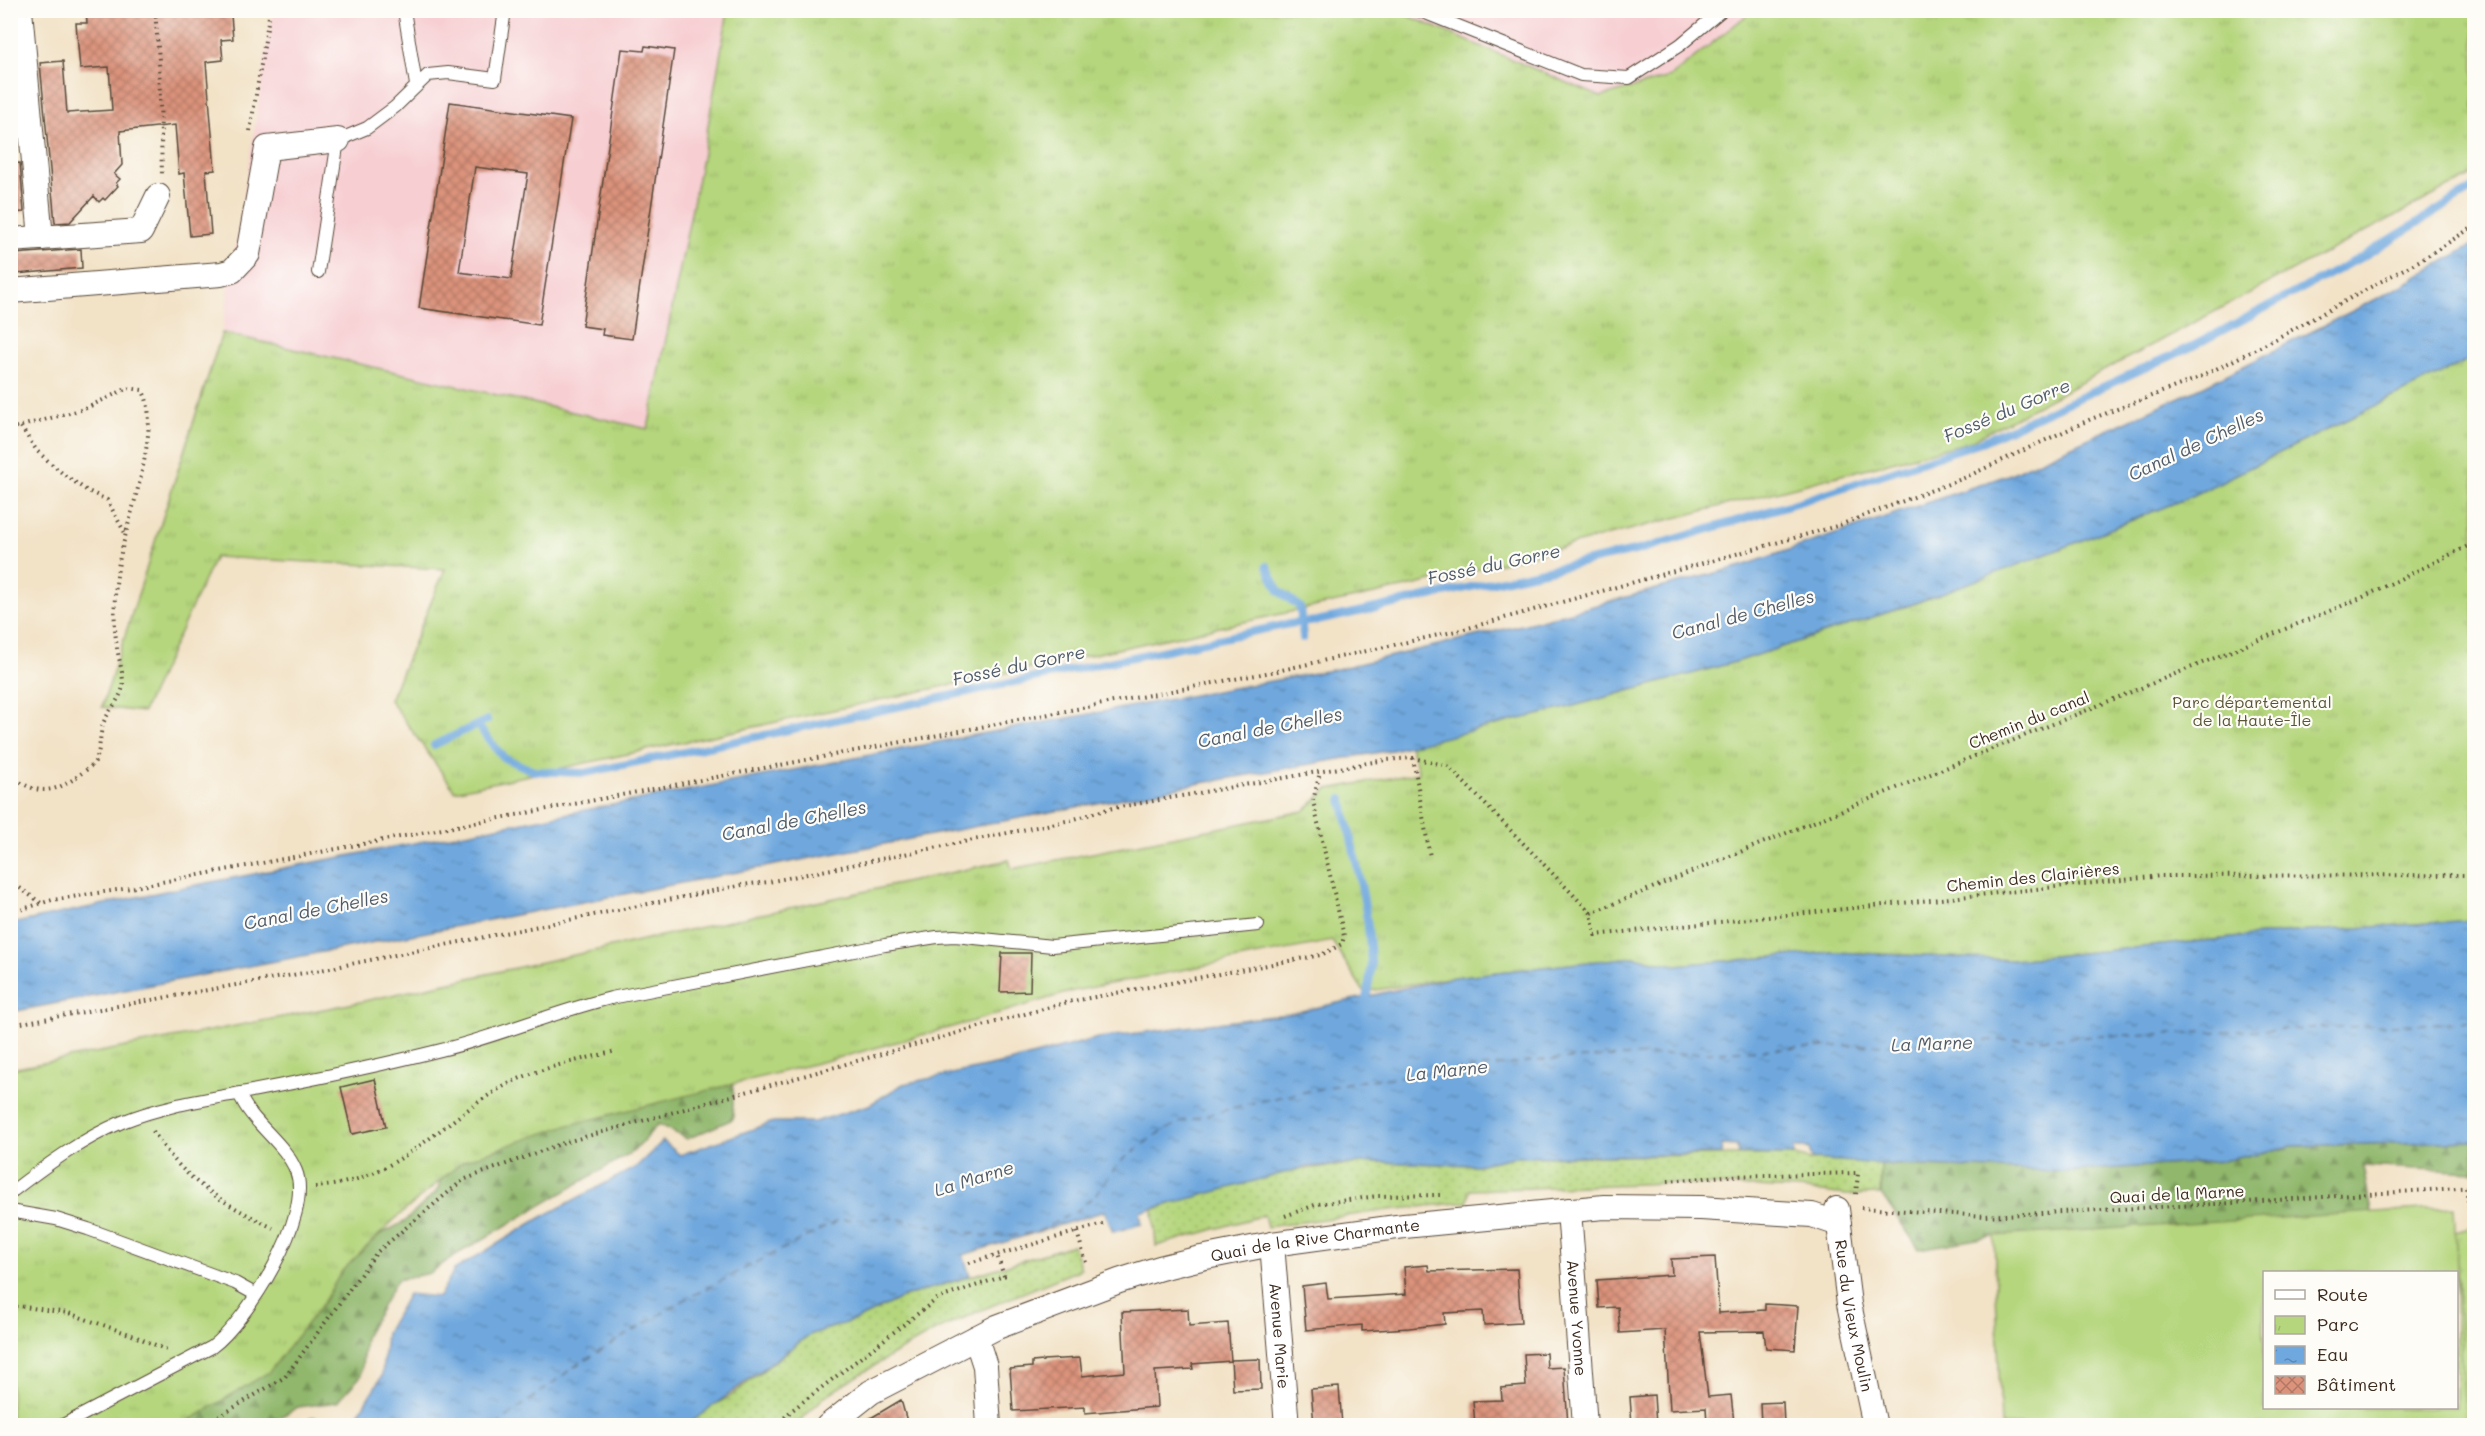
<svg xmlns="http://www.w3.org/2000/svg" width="2485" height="1436" font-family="Mali,sans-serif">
<defs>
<pattern id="grass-dots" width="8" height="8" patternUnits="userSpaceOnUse" patternTransform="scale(1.5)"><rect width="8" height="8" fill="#b5d67d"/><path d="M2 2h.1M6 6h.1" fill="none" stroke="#9db86c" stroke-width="1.8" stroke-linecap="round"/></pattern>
<pattern id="forest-firs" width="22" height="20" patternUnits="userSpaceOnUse" patternTransform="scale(1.5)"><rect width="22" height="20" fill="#90b76c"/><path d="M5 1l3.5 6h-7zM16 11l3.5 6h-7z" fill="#779558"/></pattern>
<pattern id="park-tufts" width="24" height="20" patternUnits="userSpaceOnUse" patternTransform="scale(1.5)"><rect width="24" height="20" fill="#b5d67d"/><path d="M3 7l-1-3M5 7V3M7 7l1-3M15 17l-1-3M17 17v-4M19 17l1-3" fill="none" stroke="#9db86c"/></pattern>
<pattern id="water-ripples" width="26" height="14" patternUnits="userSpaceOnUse" patternTransform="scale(1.5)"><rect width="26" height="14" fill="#6fa8de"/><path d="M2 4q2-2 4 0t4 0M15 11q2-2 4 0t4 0" fill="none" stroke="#5c89b3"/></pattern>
<pattern id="building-cross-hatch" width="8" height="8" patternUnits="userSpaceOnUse" patternTransform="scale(1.5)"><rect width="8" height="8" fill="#db937c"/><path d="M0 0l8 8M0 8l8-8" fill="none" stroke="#b37865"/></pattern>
</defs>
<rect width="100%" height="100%" fill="#fdfcf7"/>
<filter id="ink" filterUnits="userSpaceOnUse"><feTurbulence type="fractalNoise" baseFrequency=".0167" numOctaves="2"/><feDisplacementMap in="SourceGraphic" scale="12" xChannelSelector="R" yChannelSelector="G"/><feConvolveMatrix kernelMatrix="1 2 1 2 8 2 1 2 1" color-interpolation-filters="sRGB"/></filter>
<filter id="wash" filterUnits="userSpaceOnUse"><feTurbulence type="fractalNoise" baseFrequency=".008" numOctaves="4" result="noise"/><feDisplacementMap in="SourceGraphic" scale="24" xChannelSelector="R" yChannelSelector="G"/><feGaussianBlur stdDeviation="1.35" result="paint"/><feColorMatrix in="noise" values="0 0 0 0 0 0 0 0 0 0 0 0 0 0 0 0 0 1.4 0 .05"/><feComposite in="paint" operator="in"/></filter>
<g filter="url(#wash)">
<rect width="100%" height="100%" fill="#f2e2c6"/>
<path fill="#f7cfd3" d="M273,11H728L705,143L648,429L222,333Z
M1397,11H1752L1670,77L1601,97Z"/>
<path fill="url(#grass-dots)" stroke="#78804e" stroke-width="1.5" d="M1739,1155H1791L1811,1160L1844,1157L1881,1164L1880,1194L1846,1195L1799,1189L1667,1183L1470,1190L1467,1202L1388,1210L1267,1227L1264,1215L1156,1246L1153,1210L1223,1185L1287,1171L1372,1162L1477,1165L1513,1157Z
M1073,1245L1081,1269L979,1311L935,1331L892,1355L825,1396L796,1425L683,1426L684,1422L694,1420L702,1411L729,1397L809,1335L858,1319L903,1297Z"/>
<path fill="url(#forest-firs)" stroke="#667045" stroke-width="1.5" d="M733,1074V1119L687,1139L658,1124L634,1151L454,1256L430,1273L397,1280L365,1337L361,1376L337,1402L298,1407L266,1425L140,1426L291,1344L310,1316L339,1256L404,1222L437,1191L457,1129Z
M2474,1141V1172L2363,1166L2371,1213L1994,1236L1919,1249L1881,1194V1164L2061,1172L2223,1161L2292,1146Z"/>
<path fill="url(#park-tufts)" stroke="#78804e" stroke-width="1.5" d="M728,11H1397L1601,97L1670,77L1752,11H2474V174L1969,442L1416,585L455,791L390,700L445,569L215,557L143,712L102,707L222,333L648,429L705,143Z
M2474,357V920L2282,933L2013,960L1833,952L1676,965L1634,957L1454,977L1364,992L1332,941L1073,991L970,1022L849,1055L561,1127L463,1161L394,1220L342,1271L323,1303L269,1372L182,1425L11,1426V1069L355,1003L1009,860L1012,869L1304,811L1328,789L1419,773L1410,745L1566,708L1739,661L1910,605L2192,496Z
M2474,1227V1425H2465L2455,1232Z"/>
<path fill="#b5d67d" stroke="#78804e" stroke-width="1.5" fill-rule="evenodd" d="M2454,1207L2465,1425H2001L1994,1236ZM2264,1272H2456V1408H2264Z"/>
<path fill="url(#water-ripples)" stroke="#55697e" stroke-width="1.5" d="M2474,244V357L2192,496L2063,548L1910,605L1739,661L1566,708L1392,750L1196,784L11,1012V924L165,891L969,736L1337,669L1530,623L1742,566L2008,475L2206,385L2396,289Z
M2474,920V1141L2292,1146L2223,1161L2061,1172L1881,1164L1812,1159L1809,1148H1794V1155L1738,1154L1737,1146L1722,1145L1721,1154L1513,1157L1477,1165L1377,1162L1306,1167L1140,1212L1142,1224L1113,1232L1105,1211L963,1255L970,1276L903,1297L858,1319L809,1335L687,1425H351L382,1376L386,1333L408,1294L439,1297L454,1270L540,1218L636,1167L663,1141L680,1155L773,1122H814L869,1105L903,1084L1009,1062L1098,1038L1288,1014L1454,977L1634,957L1676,965L1833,952L2013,960L2282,933Z
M312,1417L349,1425H298Z"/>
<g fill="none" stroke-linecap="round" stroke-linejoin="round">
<path stroke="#6fa8de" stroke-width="8" d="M1267,566L1279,591L1300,607L1303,638
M477,725L504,758L534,771L585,773L1289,624L1317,621L1639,550L1802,501L1981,442L2191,347L2362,257L2474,188
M434,745L487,720
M1342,799C1354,853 1369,908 1371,963C1371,977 1367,991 1365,1005"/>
<path stroke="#505c6b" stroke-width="1.5" stroke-dasharray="8 6" stroke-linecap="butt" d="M495,1426L574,1367L684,1300L839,1220L892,1218L986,1236H1011L1038,1232L1079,1209L1095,1195L1120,1162L1154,1136L1179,1123L1251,1103L1353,1082L1545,1060L1843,1046L2474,1022"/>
</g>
<g id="blocks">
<path fill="url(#building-cross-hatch)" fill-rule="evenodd" d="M86,10H219L220,16L231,15L233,39L221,40L223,60L206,62L215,170L206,171L211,234L190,236L184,173L179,174L175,125L120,131L122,165L114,174L120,179L116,183L118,186L105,200L103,198L99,202L94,196L70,222L55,223L40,63L63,61L67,113L112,110L109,67L80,69L76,23H87Z
M645,46L674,50L632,339L602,335L603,329L582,326L622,49L644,51Z
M450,102L571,119L539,325L419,308ZM475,167L528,174L511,279L459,272Z
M20,163L24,212L10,213V164Z
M81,249L82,268L16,274L14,254Z
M1002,953H1031L1030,991L1000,992Z
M375,1079L386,1127L352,1134L341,1087Z
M1715,1257L1719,1313L1765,1310V1304L1798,1306L1795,1350L1766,1348L1764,1331L1700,1332L1708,1397L1731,1395L1734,1423H1707L1706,1408L1670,1410L1665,1330L1620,1333L1618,1307L1599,1308L1597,1280L1672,1275L1671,1259Z
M1428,1265L1429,1271L1517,1269L1521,1323L1484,1325L1483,1311L1444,1313L1445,1324L1409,1328L1362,1331V1325L1306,1330L1302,1286L1326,1283L1328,1299L1406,1294L1404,1267Z
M1188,1309L1189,1326L1228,1323L1231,1361L1192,1364L1193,1369L1155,1371L1157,1407L1085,1413V1407L1013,1411L1010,1369L1032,1367V1362L1043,1361V1360L1080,1358L1082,1376L1125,1372L1122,1312Z
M1546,1353L1547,1368L1564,1367L1568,1425H1475L1473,1401L1502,1400L1501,1388L1526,1386L1524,1354Z
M1260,1359L1261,1389L1233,1390L1231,1360Z
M1339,1387L1342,1425H1314L1311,1389Z
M1654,1395L1656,1425H1632L1630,1397Z
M901,1400L908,1425H859Z
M1783,1402L1784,1425H1761L1760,1403Z"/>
</g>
</g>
<g filter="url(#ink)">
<use href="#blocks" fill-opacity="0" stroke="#564637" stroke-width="1.5"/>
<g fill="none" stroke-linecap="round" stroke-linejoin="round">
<g stroke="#564637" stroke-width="14">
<path id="lane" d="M404,10L416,85
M1418,10L1581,75L1629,78L1680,45L1722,10
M318,272L338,140L367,128L395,107L428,75L448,73L495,79L505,10
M10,1193C45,1166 82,1139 122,1122C159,1107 197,1101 236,1094C305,1081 374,1067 441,1050C499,1036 553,1012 611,998L885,945L937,937L955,936L1052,946L1258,925
M10,1211L56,1219L88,1229L235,1283L255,1294
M61,1426L212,1347C247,1321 314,1215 296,1171C284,1141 251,1124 239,1093"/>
</g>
<g stroke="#564637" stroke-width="26">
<g id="street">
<path d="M20,10L41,238"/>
<path d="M10,240L141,231L158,196"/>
<path d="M10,291L221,274L232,271L248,254L267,148L338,140"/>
<path id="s1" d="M1837,1209L1849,1304L1875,1426"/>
<path id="s2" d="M1569,1210L1585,1426"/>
<path id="s3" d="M1272,1244L1287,1426"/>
<path d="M976,1338L985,1366L989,1426"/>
<path id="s4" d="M828,1426L871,1392L997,1327L1119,1281L1160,1268L1201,1258L1272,1244L1404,1226L1604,1207L1701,1208L1812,1215L1839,1224"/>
</g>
</g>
<path stroke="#564637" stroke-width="4" stroke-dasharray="1.5 4.5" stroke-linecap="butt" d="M155,10L159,60L162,175
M250,131L270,10
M21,427L37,451L62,473L86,490L107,500L125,533
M10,429L84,409L128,388L142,390C164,423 126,523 119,562C114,592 113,619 117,648C119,660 123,672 123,684C123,697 107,712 103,724C99,736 101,755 93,764C90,768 83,772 79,775C55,794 34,796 10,774
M1413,758L1430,857
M10,881L41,903
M10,913L52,900L130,888L1277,671L1461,630L1837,526L1964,478L2091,419L2196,379L2266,344L2426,257L2474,226
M1591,913L2361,598L2474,543
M10,1025L321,970L742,885L768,882L1071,820L1108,809L1385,760L1413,758L1448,766L1591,913L1595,935L2161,876L2474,875
M153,1131C185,1182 220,1201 273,1228
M1668,1181L1725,1176L1858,1173L1856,1194
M315,1187C395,1182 436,1126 499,1089C534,1068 577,1061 616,1051
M2466,1188L2474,1240
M1861,1208L1985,1216L2216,1204L2474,1187
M1285,1216L1318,1204L1378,1196L1440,1195
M1077,1232L1087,1266
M969,1263L1106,1223
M10,1305L68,1313L132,1335L167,1350
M203,1426L285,1377L377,1252L463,1180L563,1143L1068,1002L1321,955L1342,944L1344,936L1313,801L1320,772
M776,1426L791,1411L937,1299L1004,1276L997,1255"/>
<use href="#lane" stroke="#fff" stroke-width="12"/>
<use href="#street" stroke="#fff" stroke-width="24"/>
</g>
</g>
<g text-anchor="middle" stroke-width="4.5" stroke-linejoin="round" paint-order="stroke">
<g font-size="16" fill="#5a5536" stroke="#fdfcf7">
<text x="2252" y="708">Parc départemental<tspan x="2252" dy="18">de la Haute-Île</tspan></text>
</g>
<g font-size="16" fill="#3b2a1e" stroke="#fdfcf7">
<text transform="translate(2029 720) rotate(-22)" y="6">Chemin du canal</text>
<text transform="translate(2033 877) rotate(-6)" y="6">Chemin des Clairières</text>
<text transform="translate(2177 1194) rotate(-3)" y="6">Quai de la Marne</text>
<text dy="6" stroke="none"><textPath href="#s4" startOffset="528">Quai de la Rive Charmante</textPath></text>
<text dy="6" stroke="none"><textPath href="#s1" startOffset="108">Rue du Vieux Moulin</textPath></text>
<text dy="6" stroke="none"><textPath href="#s2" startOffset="108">Avenue Yvonne</textPath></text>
<text dy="6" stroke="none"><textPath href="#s3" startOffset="92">Avenue Marie</textPath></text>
</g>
<g font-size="18" font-style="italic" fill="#505c6b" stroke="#fdfcf7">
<text transform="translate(2007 411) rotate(-23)" y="6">Fossé du Gorre</text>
<text transform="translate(2196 445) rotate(-25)" y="6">Canal de Chelles</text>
<text transform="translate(1494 565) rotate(-12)" y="6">Fossé du Gorre</text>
<text transform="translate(1743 615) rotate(-15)" y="6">Canal de Chelles</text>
<text transform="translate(1019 666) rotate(-12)" y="6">Fossé du Gorre</text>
<text transform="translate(1270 728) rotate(-11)" y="6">Canal de Chelles</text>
<text transform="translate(794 821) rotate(-11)" y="6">Canal de Chelles</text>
<text transform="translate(316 910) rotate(-11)" y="6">Canal de Chelles</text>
<text transform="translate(1932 1044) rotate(-2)" y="6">La Marne</text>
<text transform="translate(1447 1071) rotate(-6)" y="6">La Marne</text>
<text transform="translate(974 1179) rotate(-17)" y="6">La Marne</text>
</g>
</g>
<rect width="2485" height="1436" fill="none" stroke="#fdfcf7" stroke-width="36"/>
<rect x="2263" y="1271" width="195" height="138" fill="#fdfcf7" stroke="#afa8a0" stroke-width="1.5"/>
<rect x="2275" y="1290" width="30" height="9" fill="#ffffff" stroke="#afa8a0" stroke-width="1.5"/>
<text x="2317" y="1301" font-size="18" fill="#3b2a1e">Route</text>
<rect x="2275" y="1316" width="30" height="18" fill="url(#park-tufts)" stroke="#afa8a0" stroke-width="1.5"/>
<text x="2317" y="1331" font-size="18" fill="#3b2a1e">Parc</text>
<rect x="2275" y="1346" width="30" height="18" fill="url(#water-ripples)" stroke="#afa8a0" stroke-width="1.5"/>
<text x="2317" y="1361" font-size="18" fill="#3b2a1e">Eau</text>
<rect x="2275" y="1376" width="30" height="18" fill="url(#building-cross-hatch)" stroke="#afa8a0" stroke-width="1.5"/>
<text x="2317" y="1391" font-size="18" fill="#3b2a1e">Bâtiment</text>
</svg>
